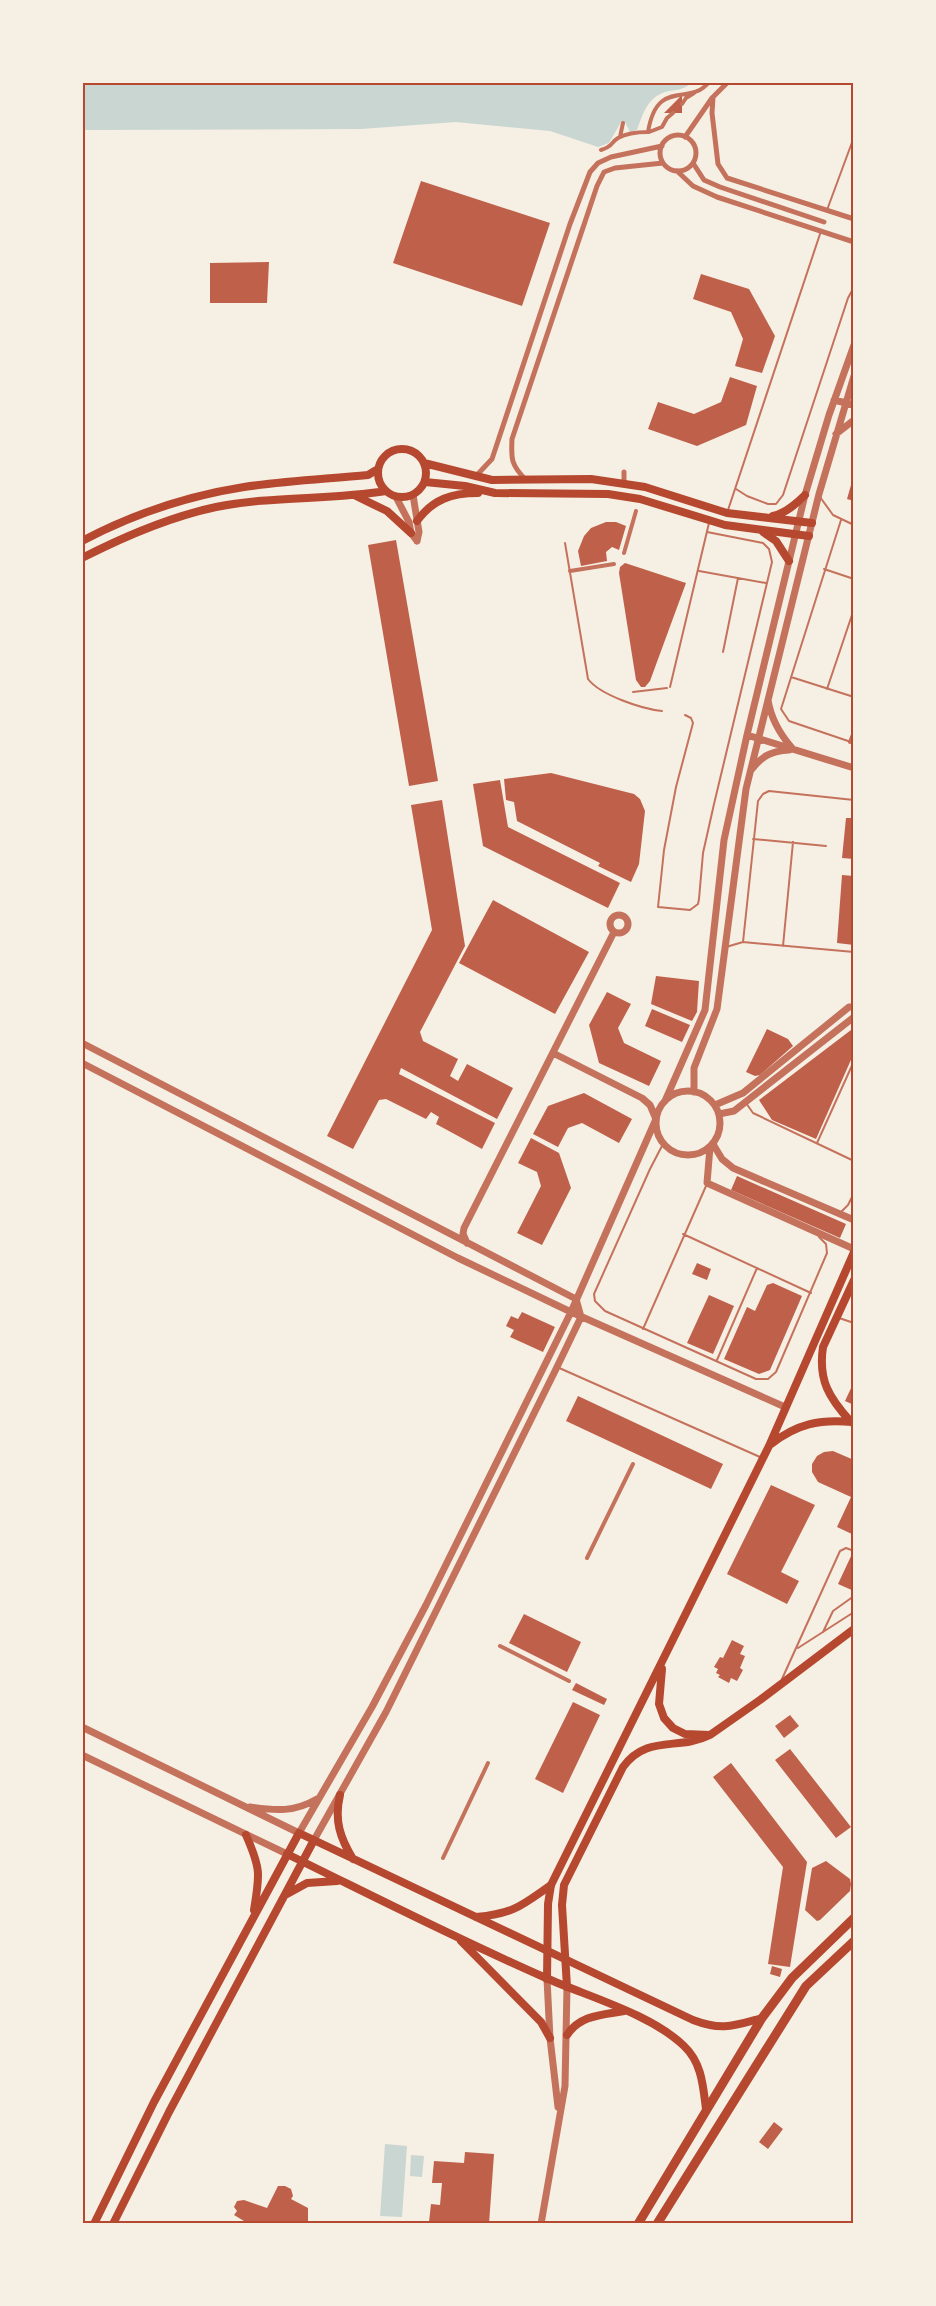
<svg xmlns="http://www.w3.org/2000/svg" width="936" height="2306" font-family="'Times New Roman',serif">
<rect width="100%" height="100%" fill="#f6efe4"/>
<path fill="#c9d6d2" d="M82,83H691C683,91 676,89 665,92C647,98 643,114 637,130L630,132L625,122H621L609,143L598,147L550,131L456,122L361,129L83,130Z
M385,2144L407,2146L402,2217L380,2216Z
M411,2155L424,2156L422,2177L410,2176Z"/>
<path fill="#bf614a" d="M682,95V113H664Z
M421,181L550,223L522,306L393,263Z
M269,262L267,303H210V263Z
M701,274L749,289L775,336L762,373L735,366L743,339L731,312L693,299Z
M730,377L757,386L746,425L697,446L648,429L658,402L694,414L721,402Z
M853,478H854V501L847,499Z
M606,522H616L626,526L619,550L612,547L606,552L607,561L581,566L578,551L584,536L591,528Z
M396,540L438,781L409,786L368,545Z
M625,563L686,583L650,681L645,687H641L636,680L619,573L620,567Z
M551,773L634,794L640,799L645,811L639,864L631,882L598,866L600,863L517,821L514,802L506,800L504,779Z
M500,780L508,827L620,883L608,908L483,846L473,784Z
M442,800L465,946L420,1032L423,1041L458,1059L450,1076L458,1081L467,1064L513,1088L497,1119L401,1068L399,1074L495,1123L482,1149L436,1124L439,1117L431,1112L426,1119L386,1099L379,1100L353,1149L327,1136L432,930L411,805Z
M846,818H854V859L842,858Z
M842,875L854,876V945L837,943Z
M493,900L589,952L555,1014L459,963Z
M656,976L699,981L697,1012L692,1021L651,1004Z
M607,992L631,1004L618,1028L624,1043L661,1061L649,1086L599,1063L589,1025Z
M652,1009L690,1025L682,1042L645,1026Z
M767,1029L788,1039L793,1046L760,1075L755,1076L746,1072Z
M851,1030L854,1033V1053L816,1139L772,1120L759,1100Z
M584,1093L632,1119L619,1143L582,1123L568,1128L558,1147L533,1134L548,1106Z
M531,1138L559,1153L571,1188L542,1245L517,1233L541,1186L537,1172L518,1163Z
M737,1176L846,1224L840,1238L731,1190Z
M697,1263L711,1269L707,1280L692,1274Z
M773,1283L802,1296L770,1370L759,1374L724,1359L747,1307L755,1311L767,1285Z
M709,1295L734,1306L713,1354L687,1343Z
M522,1312L555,1327L543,1352L510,1337L514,1330L506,1326L511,1316L518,1319Z
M852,1386L854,1387V1405L845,1401Z
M578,1396L723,1464L711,1489L566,1421Z
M833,1451L854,1460V1535L837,1527L851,1497L818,1482L812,1472V1464L817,1456L824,1452Z
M771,1485L815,1505L781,1572L799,1581L787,1604L727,1574Z
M852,1554L854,1555V1591L838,1584Z
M524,1614L581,1642L567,1672L509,1643Z
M732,1640L744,1646L740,1654L745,1656L740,1668L743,1670L737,1681L731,1678L729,1683L718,1677L720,1675L716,1673L718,1669L714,1667L720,1657L723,1658Z
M576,1683L607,1699L604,1705L572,1690Z
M573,1702L600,1715L563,1793L535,1779Z
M790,1715L799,1726L784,1738L775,1726Z
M790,1749L851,1827L836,1838L775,1760Z
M731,1763L807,1862L790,1967L768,1964L783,1867L713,1777Z
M826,1861L850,1879L851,1884L850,1891L820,1920L817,1921L805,1910L812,1868Z
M772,1966L782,1969L780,1977L770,1974Z
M774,2122L783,2129L768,2149L759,2142Z
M465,2152L494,2154L489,2224L429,2222L431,2204L440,2205L442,2183H432L434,2161L464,2163Z
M278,2186H285L291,2189L293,2196L291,2199L308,2208V2224H249L234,2215L237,2211L234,2207L237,2201L244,2200L267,2208Z"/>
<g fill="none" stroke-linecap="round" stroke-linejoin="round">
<path stroke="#c5725c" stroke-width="2" d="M827,210L854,137
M736,489L747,496L768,504H776L783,495L848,298L854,287
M820,497L833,515L854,525
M728,510L821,231
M841,520L781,709L789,721L854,743
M565,543L588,679C600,695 642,709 662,711
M824,569L854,579
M699,571L766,583
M723,652L738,578
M791,677L854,697
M670,687L709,523
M827,689L854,609
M633,692L667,688
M685,715L691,718L693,723L676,787L664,850L658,907L690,910L698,904L699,899L703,853L714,804L772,562L769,549L763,543L707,532
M753,839L826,846
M743,942L758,801L763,794L769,791L854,800
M783,946L793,842
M726,947L743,942L854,952
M746,1103L753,1113L854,1161
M817,1143L854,1061
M663,1144L650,1169L594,1294L595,1301L605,1311L756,1379H768L776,1372L827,1253L826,1244L819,1237
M841,1212L848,1205L854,1193
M683,1234L811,1293
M839,1318L854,1323
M643,1329L706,1186
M717,1360L757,1268
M557,1367L760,1457
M823,1632L833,1611L854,1596
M798,1648L854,1612
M782,1679L840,1551L846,1548L854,1551"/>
<path stroke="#c5725c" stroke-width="4" d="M682,104L686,98L694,93
M649,132L662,127L667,118L673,113
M620,137L623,123
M601,150C614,146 610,143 618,138C627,133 638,132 648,132C657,77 690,107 709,82
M624,553L636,511
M570,571L614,564
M850,742L854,732
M587,1558L633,1464
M500,1646L569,1681
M443,1858L488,1763"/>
<path stroke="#c5725c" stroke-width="5" d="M728,82L713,97L712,113L718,164L727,178L854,219
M660 153a18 18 0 1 1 36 0a18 18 0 1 1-36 0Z
M685,137L712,98
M693,163L704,180L720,187L824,222
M677,171L693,186L717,197L854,242
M624,472V484
M475,477L492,459L570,224L590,172L598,163L611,157L662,146
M526,480C511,465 511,459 512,439L597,186L604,172L615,168L663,163"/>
<path stroke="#c5725c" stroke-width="7" d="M834,400L854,405
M836,434L854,420
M413,495L419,532L417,541
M396,497L409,522L411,533L417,541
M768,700C771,719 779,733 792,748
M747,735L854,768
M751,770C762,756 771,751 789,750
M610 924a9 9 0 1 1 18 0a9 9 0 1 1-18 0Z
M82,1043L576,1299
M82,1063L458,1258L571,1312L785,1407
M656 1123a32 32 0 1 1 64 0a32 32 0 1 1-64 0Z
M694,1092V1068L717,1009L746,789L819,494L854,376
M665,1101L705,1010L724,840L747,735L805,495L829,415L854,345
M715,1105L743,1093L849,1007H854
M719,1114L734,1111L854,1017
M713,1144L722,1159L733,1168L854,1220
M710,1147L707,1183L854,1249
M467,1243L463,1234L464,1228L614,932
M82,1727L299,1833L372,1707L426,1605L571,1312L656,1119L650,1105L642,1098L553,1053
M82,1755L287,1854
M250,1807C276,1811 295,1812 317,1799
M314,1840L386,1712L557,1367L581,1317L576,1299
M547,1979L550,2038L558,2107
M541,2224L565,2086L567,1987"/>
<path stroke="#b5482f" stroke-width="8" d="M378 473a24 24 0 1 1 48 0a24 24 0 1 1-48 0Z
M424,463L492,480L591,479L645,487L727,513L812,523
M425,482L465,486L495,493L608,494L640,499L725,525L809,536
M356,496L387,511L411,533
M773,516C786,513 796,504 805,495
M417,521C433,499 452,493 478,493
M763,532L776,541L789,561
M82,541C133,514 187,496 244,487C285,481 327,479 368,475L378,469
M82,558C125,536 169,517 216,507C272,496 330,500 386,491
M851,1422C829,1398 818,1380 823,1347L854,1280
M771,1444C797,1424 819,1419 852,1422
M662,1669L659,1704L664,1718L673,1728L685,1734L710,1735L760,1700L854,1629
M547,1979L548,1904L551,1885L769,1446L854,1252
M567,1987L562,1905L564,1885L623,1767C647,1734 678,1751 710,1735"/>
<path stroke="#b5482f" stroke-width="8" d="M340,1795C334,1820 340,1838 353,1859
M246,1835C261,1869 260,1874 254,1910
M287,1854C373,1896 459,1940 546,1978C589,1997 651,2014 684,2046C702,2063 703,2086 706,2109
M287,1894L307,1883L337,1881
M476,1917C514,1914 522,1905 551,1885
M461,1941L541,2022L550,2038
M567,2035C580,2015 602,2015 624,2011
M94,2224L154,2102L299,1833L693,2020C722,2031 733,2026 762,2018
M113,2224L169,2112L314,1840"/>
<path stroke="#b5482f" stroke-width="9" d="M638,2224L762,2018L792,1978L854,1918
M657,2224L806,1986L854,1941"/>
</g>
<rect width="936" height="2306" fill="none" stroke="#f6efe4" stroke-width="168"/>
<rect x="84" y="84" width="768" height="2138" fill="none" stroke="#b5482f" stroke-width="2"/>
</svg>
